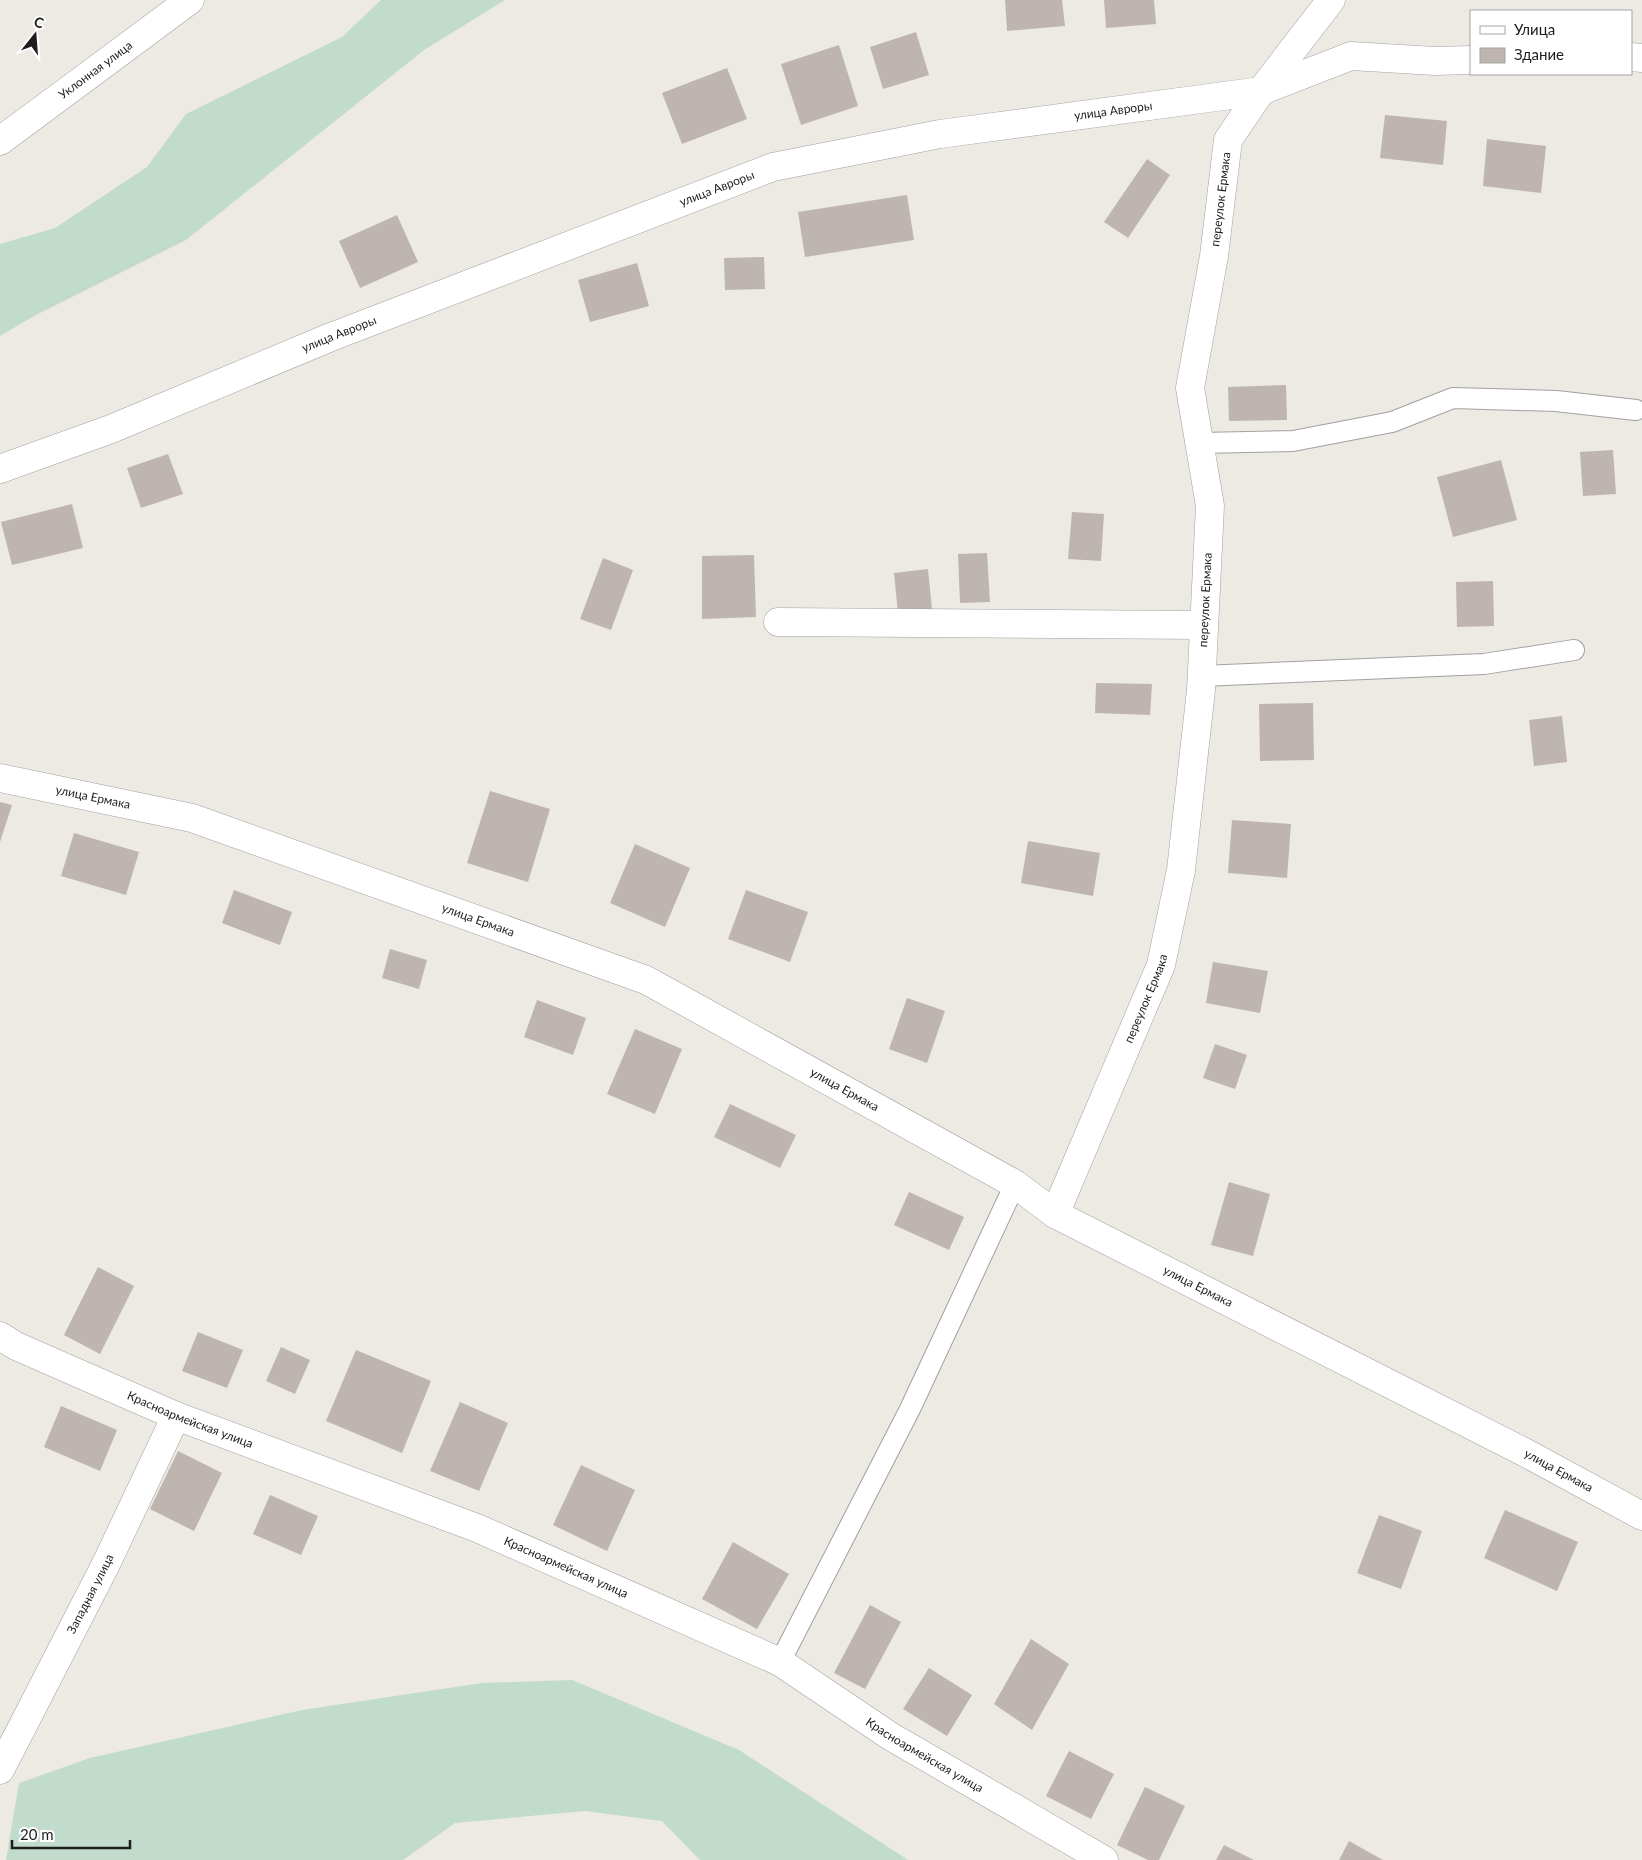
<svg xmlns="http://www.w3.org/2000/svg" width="1642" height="1860" font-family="Lato,sans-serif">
<rect width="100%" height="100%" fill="#ede9e3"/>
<path fill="#c1dbcd" d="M381,0H505L424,50L186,240L34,316L0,336V244L55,228L147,167L186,114L342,37Z
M572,1680L739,1750L908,1860H700L662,1821L585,1811L455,1823L403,1860H6L19,1783L90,1758L302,1710L482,1683Z"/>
<path fill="#beb5b0" d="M1005,0H1062L1065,26L1007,31Z
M1104,0H1154L1156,24L1106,28Z
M916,32L929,75L883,89L870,47Z
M839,45L858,106L801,125L781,64Z
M727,68L747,119L682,144L662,93Z
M1385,115L1447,121L1443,165L1380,158Z
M1487,139L1546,146L1541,193L1483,186Z
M1147,159L1170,175L1128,238L1104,222Z
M907,195L914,240L805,257L798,212Z
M397,215L418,262L360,288L339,241Z
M764,257L765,289L725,290L724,258Z
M637,263L649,306L590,322L578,280Z
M1286,385L1287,420L1229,421L1228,387Z
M1613,450L1616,494L1583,496L1580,452Z
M168,454L183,494L141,508L127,468Z
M1501,460L1517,520L1453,537L1437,477Z
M72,504L83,548L12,565L1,522Z
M1072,512L1104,514L1101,561L1068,559Z
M987,553L990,602L960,603L958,554Z
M754,555L756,617L702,619V556Z
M603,558L633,570L611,630L580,619Z
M928,569L932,609L898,613L894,573Z
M1493,581L1494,626L1457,627L1456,582Z
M1096,683L1152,684L1150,715L1095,713Z
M1313,703L1314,760L1260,761L1259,704Z
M1562,716L1567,762L1534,766L1529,720Z
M490,791L550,809L528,882L467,863Z
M0,802L12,805L0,842Z
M1232,820L1291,824L1287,878L1228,873Z
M74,833L139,852L126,895L61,876Z
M1028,841L1100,853L1093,896L1021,883Z
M635,844L690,868L665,927L610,903Z
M234,890L292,912L280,945L222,923Z
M746,890L808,912L790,962L728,939Z
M390,949L427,960L419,989L382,978Z
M1213,962L1268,971L1260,1013L1206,1003Z
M907,998L945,1011L927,1063L889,1049Z
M537,1000L586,1018L573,1055L524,1037Z
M635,1029L682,1049L655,1114L607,1094Z
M1215,1044L1247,1055L1235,1089L1203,1078Z
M730,1104L796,1135L780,1168L714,1137Z
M1229,1182L1270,1194L1253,1256L1211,1245Z
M909,1192L964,1217L949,1250L894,1225Z
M98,1267L134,1286L100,1354L64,1335Z
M198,1332L243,1350L227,1388L182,1371Z
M281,1347L310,1360L295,1394L266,1381Z
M356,1350L431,1381L402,1453L326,1421Z
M460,1402L508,1423L479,1491L430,1471Z
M61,1406L117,1430L100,1471L44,1447Z
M178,1451L222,1473L194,1531L150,1509Z
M581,1465L635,1490L607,1551L553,1525Z
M270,1495L318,1516L301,1555L253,1534Z
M1505,1510L1578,1542L1557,1591L1484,1558Z
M1379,1515L1422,1531L1401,1589L1357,1573Z
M733,1542L789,1574L757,1629L702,1599Z
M870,1605L901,1622L865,1689L834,1673Z
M1031,1639L1069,1664L1032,1730L994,1704Z
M929,1668L972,1695L947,1736L903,1709Z
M1069,1751L1114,1774L1091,1819L1046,1796Z
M1145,1787L1185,1806L1159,1860H1148L1117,1845Z
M1349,1841L1383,1860H1339Z
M1224,1845L1254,1860H1216Z"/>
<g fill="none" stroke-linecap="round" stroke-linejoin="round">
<g stroke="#a1a1a1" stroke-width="22">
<path id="service" d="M1200,443L1293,441L1392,422L1453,398L1556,401L1636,410
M1202,676L1484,664L1574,650
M780,1662L910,1409L1015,1184"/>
</g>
<g stroke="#a1a1a1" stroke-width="29">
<g id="minor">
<path d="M1631,57L1642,58"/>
<path id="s1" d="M0,141L190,0"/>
<path id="s2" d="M0,469L111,429L331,337L773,167L940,134L1261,91L1351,56L1435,61L1471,60"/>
<path d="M778,622L1204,625"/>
<path id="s3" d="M0,778L192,818L646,980L1015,1184L1055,1214L1526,1453L1642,1516"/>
<path id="s4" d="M1055,1214L1161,965L1181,870L1201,690L1210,506L1190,388L1214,256L1228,140L1261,91L1331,0"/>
<path id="s5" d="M0,1336L16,1346L176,1416L477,1528L780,1662L890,1736L1104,1860"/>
<path id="s6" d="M0,1770L106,1564L176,1416"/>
</g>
</g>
<use href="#service" stroke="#fff" stroke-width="20"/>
<use href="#minor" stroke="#fff" stroke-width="28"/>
</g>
<g text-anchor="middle" stroke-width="4.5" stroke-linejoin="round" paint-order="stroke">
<g font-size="12" fill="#1d1d1d" stroke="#fff">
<text dy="4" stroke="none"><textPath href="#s1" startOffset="119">Уклонная улица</textPath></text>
<text dy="4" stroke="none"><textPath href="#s2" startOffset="1175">улица Авроры</textPath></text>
<text dy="4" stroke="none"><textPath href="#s2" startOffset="770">улица Авроры</textPath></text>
<text dy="4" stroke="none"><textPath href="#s4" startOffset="1044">переулок Ермака</textPath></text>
<text dy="4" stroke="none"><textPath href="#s2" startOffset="365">улица Авроры</textPath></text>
<text dy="4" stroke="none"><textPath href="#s4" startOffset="639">переулок Ермака</textPath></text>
<text dy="4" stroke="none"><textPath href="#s3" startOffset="95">улица Ермака</textPath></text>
<text dy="4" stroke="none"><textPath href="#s3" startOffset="500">улица Ермака</textPath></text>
<text dy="4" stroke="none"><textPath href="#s4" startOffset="234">переулок Ермака</textPath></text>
<text dy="4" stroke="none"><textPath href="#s3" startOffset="905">улица Ермака</textPath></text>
<text dy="4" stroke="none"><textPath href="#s3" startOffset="1310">улица Ермака</textPath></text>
<text dy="4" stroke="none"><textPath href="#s5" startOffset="208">Красноармейская улица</textPath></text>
<text dy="4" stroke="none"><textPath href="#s3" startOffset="1715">улица Ермака</textPath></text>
<text dy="4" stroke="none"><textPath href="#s5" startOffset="612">Красноармейская улица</textPath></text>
<text dy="4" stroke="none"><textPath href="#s6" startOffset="198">Западная улица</textPath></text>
<text dy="4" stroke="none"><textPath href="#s5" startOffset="1018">Красноармейская улица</textPath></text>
</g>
</g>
<rect x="1470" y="10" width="162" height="65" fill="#ffffff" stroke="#a5a5a5"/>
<rect x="1480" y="26" width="25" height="8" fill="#ffffff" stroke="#a5a5a5"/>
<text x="1514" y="35" font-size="15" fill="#1d1d1d">Улица</text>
<rect x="1480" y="48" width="25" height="15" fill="#beb5b0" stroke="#a5a5a5"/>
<text x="1514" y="60" font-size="15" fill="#1d1d1d">Здание</text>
<g transform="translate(35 35) rotate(17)" stroke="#ffffff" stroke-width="4" paint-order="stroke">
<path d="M0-4L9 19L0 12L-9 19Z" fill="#1d1d1d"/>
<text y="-8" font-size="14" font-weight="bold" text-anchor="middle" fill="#1d1d1d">С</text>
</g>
<path d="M12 1840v8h118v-8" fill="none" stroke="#1d1d1d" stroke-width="2.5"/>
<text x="20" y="1840" font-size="15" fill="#1d1d1d" stroke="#ffffff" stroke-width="4" paint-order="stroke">20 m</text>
</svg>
